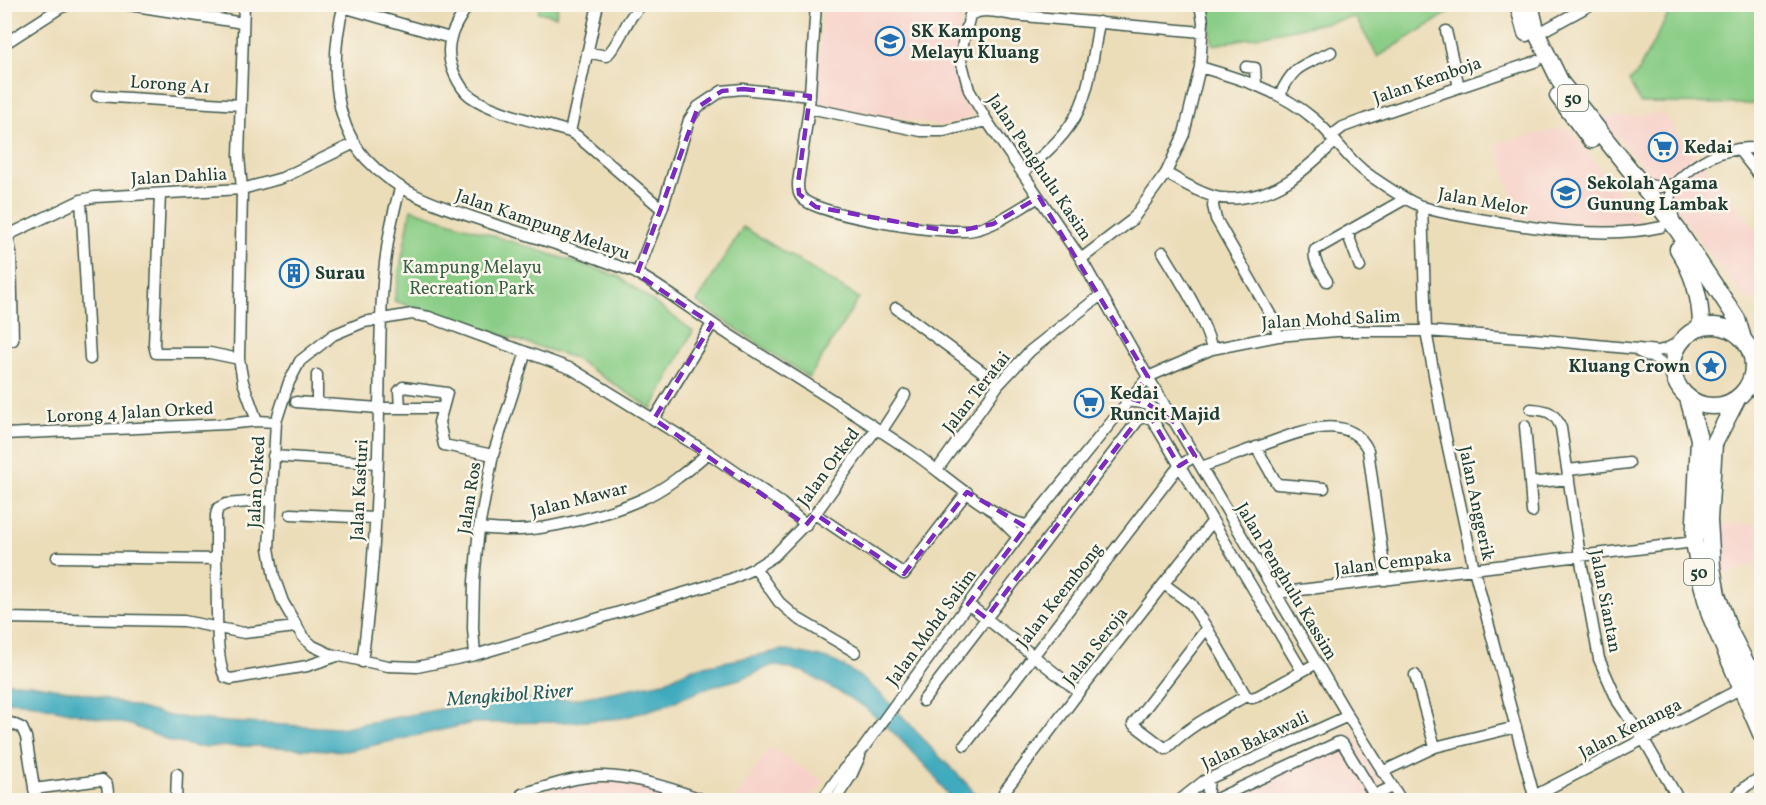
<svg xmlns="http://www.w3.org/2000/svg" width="1766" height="805" font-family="Vollkorn,serif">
<rect width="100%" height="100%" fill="#fbf7ec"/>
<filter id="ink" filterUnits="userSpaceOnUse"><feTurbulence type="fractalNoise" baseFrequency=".0167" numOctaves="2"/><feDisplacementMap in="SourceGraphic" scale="12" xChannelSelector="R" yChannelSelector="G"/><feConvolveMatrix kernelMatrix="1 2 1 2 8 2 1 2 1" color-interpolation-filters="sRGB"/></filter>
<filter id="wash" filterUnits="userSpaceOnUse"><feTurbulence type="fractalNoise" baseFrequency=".008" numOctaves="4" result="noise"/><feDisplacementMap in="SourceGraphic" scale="24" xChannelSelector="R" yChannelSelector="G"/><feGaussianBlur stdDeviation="1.35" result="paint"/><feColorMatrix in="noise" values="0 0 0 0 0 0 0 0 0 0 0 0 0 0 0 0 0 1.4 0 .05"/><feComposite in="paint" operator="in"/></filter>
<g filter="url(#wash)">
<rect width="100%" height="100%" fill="#ecddb9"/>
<path fill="#f7d1c9" d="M824,5H962L957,78L973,117L944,126L815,104Z
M1662,113L1761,235V298L1746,301L1656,183L1600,118Z
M1568,127L1640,219L1638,222L1599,224L1520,218L1496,143Z
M1713,523L1760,524L1761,562L1720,576Z
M1352,732L1391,800H1211V798Z
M770,747L824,782L811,800H735Z
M598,772L703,796L711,800H519Z"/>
<path fill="#8acd86" stroke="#54855d" stroke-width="1.5" d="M1674,4L1761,5V104L1640,103L1629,81L1636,75Z
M540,5H558L556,16L538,12Z
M1207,5V4L1461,5L1378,57L1355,17L1213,45Z
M411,209L618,276L693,331L652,409L574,358L394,301Z
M743,227L859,298L809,378L697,302Z"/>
<path fill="#3fabbe" stroke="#2f7479" stroke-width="1.5" d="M782,650C796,652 810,654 824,658C865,670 904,718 933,750C949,767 967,781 980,800H951L934,775L897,736L862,705L804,672L773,665L743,678L707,688L663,706L623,718L571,722L473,723L347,751L254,746L197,747L170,741L131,725L23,702L5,701L4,682L30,684L89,694L169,716L227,722L339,728L479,702L575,699L664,682L690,669Z"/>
</g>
<g filter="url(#ink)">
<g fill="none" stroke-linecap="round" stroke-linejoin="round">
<g stroke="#3e5548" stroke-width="13">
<path id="minor" d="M123,4L243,23
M244,4L239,156L242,189L239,359L243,382L257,421
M344,4C331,53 330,119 366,159C401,197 447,208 493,224C528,235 564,246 599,259C611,264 626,268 638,274C670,292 699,316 731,336C792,375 855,413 915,454C944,474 994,521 1028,525
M469,4C453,27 442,46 454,73C458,82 462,90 470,96C493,113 542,123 570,132L577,136L662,209
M816,4L809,108L798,183C798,190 798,195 804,200C824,216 947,236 974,230C997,225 1018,209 1039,197
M343,7L450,38
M1446,31L1459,87
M1202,32L1013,15C998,12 984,8 970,15L963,43L961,60L969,90L987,121L1081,259L1148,377L1348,716L1401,800
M1537,34L1592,4
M4,44L60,8L70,4
M587,52L606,56C622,42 624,19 643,4
M1200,67C1241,79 1281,91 1314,119C1335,137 1349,162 1372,177C1388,188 1405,200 1423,207C1443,214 1464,216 1485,220C1539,229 1609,239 1661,227
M1246,67L1255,68L1256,85
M1280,95C1294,64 1303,66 1331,52
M97,96L241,105
M809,108L921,131H944L987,121
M570,132L598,4
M1330,137L1343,127L1365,119L1537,61
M1738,149L1762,179
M1022,173C1087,121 1086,100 1099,22
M1166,173C1180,181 1195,191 1212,196C1221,199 1230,199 1240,198C1283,193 1304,170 1335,142
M1640,183L1659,187L1674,184
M160,194L154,345L156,353H210L239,359
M1214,197L1213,206L1216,219L1274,321L1278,336
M81,200L90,359
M1422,206L1426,331L1444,429L1474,569L1535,800
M1675,223C1673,215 1668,203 1670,195C1672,186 1677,181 1683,176C1707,154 1729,147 1762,148
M1347,232L1360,267
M8,235L11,253L13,340
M4,237L81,200L95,197L242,189L282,178L355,143
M1163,252C1182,284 1202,313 1212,349
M1081,259L1132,220L1166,173L1184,134L1200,67L1203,22L1200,4
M637,274L662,209L689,120L698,107L722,91L743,89L810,96
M1327,281C1322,272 1312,261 1315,250L1405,199
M896,308L999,384
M1749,347L1762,352
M1639,352L1655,359L1674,374
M1752,379L1762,374
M296,402L379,408H443L439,422L444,445L493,455
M1126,402C1145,400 1155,409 1170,419
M317,404V375
M400,408L399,391L403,387L447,393L443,408
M1531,409C1547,410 1555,412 1561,428L1580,556L1599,659L1618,702L1644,740L1679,800
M654,419L712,324
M1525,426L1530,483L1569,479
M881,432L905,395
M4,434L226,424L257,421L276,422
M1256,447L1277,484L1324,488
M273,456L377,463
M1201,467C1222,460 1242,452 1263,445C1294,434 1348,409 1368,450L1386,580
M937,470L999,384L1030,351L1101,295
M1568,470L1629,463
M1530,483L1532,512
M291,514L374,518
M815,514L904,574L967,492
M997,516L1018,537
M806,525L781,503L708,453L572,369L429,317L412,314L364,322L333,335L300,361L289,382L276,422L269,548L274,577L283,602L303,637L313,646L330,654L388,666L417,667L475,655L731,579L755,568L774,556L815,514L876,429
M479,528C490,529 501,530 511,530C545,531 609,514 640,500C666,489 687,471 708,453
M57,557L216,559V515L218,508L226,504L271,500
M216,559C218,585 214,658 225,677L231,679L307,666L337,656
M755,568L779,602L797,618L855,652
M1164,584L1191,604L1207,628L1246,696L1252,698L1258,696L1317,663
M1276,593L1694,542
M968,604L1079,692
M4,618L184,621L244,633L296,627
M1207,628L1133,724L1166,749C1190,725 1217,712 1246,696
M475,655L473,628L474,581L479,528L493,455L526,352
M362,662C374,578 378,492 379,406C381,331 378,262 400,189
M1749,669L1762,662
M1415,675L1435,747
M923,701L1139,419L1145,417L1152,419L1302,671
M4,720L22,728L26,737L36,800
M965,745L1179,466L1195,456
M1382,772L1435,747L1516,727
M34,789L102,780L107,785L109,800
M1004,792L1079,692L1212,522
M1534,796L1740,689
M176,800L177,774
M521,800L522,794C546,787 573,777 599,776C631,775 674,789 704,800
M822,800L844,769L862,750L968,604L1018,537L1148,377L1212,349L1278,336L1336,331H1426L1534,339L1658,351L1666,349L1683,340
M835,800L851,776L860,756
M1180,800L1204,781L1348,716
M1207,800L1209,778
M1214,800L1339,742L1343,744L1374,795
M1364,800L1392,787
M1734,800C1740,789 1750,783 1762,777"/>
</g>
<g stroke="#3e5548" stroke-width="19">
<path id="highway" d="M1518,4L1526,33
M1530,4L1537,34L1561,83L1677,229L1737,319L1743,339
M1558,96L1591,140
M1678,249C1694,274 1701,298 1701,327
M1673 366a40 40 0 1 1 80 0a40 40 0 1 1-80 0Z
M1688,398L1699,439L1694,542L1702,584L1710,615L1762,736
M1737,399L1714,444L1709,520L1712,567L1717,595L1730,632L1749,669L1762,701"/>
</g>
<use href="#minor" stroke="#fff" stroke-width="10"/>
<use href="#highway" stroke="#fff" stroke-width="16"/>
</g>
</g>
<path fill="none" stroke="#7b2cbf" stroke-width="4.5" stroke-dasharray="12 8" stroke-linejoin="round" d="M743,89L810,96L798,183L799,194L816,207L953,232L993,224L1039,197L1148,377L1129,398L1148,404L1175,423L1195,456L1179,466L1146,409L986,618L968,604L1026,527L967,492L904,574L815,514L806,525L654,419L712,324L637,274L698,107L722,91Z"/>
<defs>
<g id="school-ring" transform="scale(1.5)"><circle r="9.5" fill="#fbf7ec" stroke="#1f6fb2" stroke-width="1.5"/><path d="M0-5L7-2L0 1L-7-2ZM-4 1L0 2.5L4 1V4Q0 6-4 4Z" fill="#1f6fb2"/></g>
<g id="supermarket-ring" transform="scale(1.5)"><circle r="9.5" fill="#fbf7ec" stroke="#1f6fb2" stroke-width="1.5"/><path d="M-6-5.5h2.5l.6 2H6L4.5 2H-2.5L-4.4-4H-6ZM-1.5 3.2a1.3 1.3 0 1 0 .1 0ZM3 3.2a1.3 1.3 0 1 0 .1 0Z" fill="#1f6fb2"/></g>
<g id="building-ring" transform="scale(1.5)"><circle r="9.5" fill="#fbf7ec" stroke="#1f6fb2" stroke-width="1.5"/><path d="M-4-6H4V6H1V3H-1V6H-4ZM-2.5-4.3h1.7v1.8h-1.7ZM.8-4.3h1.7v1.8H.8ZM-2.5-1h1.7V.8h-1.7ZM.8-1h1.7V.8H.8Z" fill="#1f6fb2"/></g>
<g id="sight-ring" transform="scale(1.5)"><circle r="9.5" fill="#fbf7ec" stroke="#1f6fb2" stroke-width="1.5"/><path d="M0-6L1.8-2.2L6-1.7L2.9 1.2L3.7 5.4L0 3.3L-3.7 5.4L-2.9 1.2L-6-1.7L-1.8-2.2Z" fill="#1f6fb2"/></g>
</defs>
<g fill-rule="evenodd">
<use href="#school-ring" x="890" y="41"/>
<use href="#supermarket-ring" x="1663" y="147"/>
<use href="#school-ring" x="1566" y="193"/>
<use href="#building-ring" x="294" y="273"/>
<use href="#sight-ring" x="1711" y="366"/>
<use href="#supermarket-ring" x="1089" y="403"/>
</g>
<g text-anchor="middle" stroke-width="5" stroke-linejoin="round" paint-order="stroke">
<g fill="#fbf7ec" stroke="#61756b" stroke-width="1.5">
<rect x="1558" y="85" width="30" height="26" rx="4.5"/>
<rect x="1684" y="559" width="30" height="26" rx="4.5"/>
</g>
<g font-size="16" font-weight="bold" fill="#1f3d34">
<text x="1573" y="104">50</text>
<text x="1699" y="578">50</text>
</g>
<g font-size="18" font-weight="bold" fill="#1f3d34" stroke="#fbf7ec" text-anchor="start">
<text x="911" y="37">SK Kampong<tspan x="911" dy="21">Melayu Kluang</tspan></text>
<text x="1684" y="153">Kedai</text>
<text x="1587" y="189">Sekolah Agama<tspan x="1587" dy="21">Gunung Lambak</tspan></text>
<text x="315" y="279">Surau</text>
<text x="1690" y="372" text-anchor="end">Kluang Crown</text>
<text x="1110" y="399">Kedai<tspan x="1110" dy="21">Runcit Majid</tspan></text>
</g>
<g font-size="18" fill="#1f3d34" stroke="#fbf7ec">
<text transform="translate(1427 80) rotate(-19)" y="6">Jalan Kemboja</text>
<text transform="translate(170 84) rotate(4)" y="6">Lorong A1</text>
<text transform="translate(1040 167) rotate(56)" y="6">Jalan Penghulu Kasim</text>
<text transform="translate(179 176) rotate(-3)" y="6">Jalan Dahlia</text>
<text transform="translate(1483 201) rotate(10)" y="6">Jalan Melor</text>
<text transform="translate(543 224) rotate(19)" y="6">Jalan Kampung Melayu</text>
<text transform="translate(1331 319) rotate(-3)" y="6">Jalan Mohd Salim</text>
<text transform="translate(976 392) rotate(-52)" y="6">Jalan Teratai</text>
<text transform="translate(130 412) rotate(-3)" y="6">Lorong 4 Jalan Orked</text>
<text transform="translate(828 467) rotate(-54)" y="6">Jalan Orked</text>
<text transform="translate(256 482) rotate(-87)" y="6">Jalan Orked</text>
<text transform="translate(359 490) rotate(-87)" y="6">Jalan Kasturi</text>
<text transform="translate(469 498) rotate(-81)" y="6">Jalan Ros</text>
<text transform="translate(579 499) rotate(-14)" y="6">Jalan Mawar</text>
<text transform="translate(1477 503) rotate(78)" y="6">Jalan Anggerik</text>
<text transform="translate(1393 562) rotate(-7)" y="6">Jalan Cempaka</text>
<text transform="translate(1287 581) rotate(59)" y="6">Jalan Penghulu Kassim</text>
<text transform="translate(1059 595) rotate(-52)" y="6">Jalan Keembong</text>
<text transform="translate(1606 601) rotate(79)" y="6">Jalan Siantan</text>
<text transform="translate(931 627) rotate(-54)" y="6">Jalan Mohd Salim</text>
<text transform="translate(1095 646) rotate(-52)" y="6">Jalan Seroja</text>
<text transform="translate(1630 728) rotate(-27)" y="6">Jalan Kenanga</text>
<text transform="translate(1255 740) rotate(-25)" y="6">Jalan Bakawali</text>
</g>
<g font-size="18" fill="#3a6148" stroke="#fbf7ec">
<text x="472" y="273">Kampung Melayu<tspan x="472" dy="21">Recreation Park</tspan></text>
</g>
<g font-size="20" font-style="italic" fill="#295e5d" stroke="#fbf7ec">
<text transform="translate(510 694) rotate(-4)" y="7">Mengkibol River</text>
</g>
</g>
<rect width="1766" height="805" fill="none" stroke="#fbf7ec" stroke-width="24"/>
</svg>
